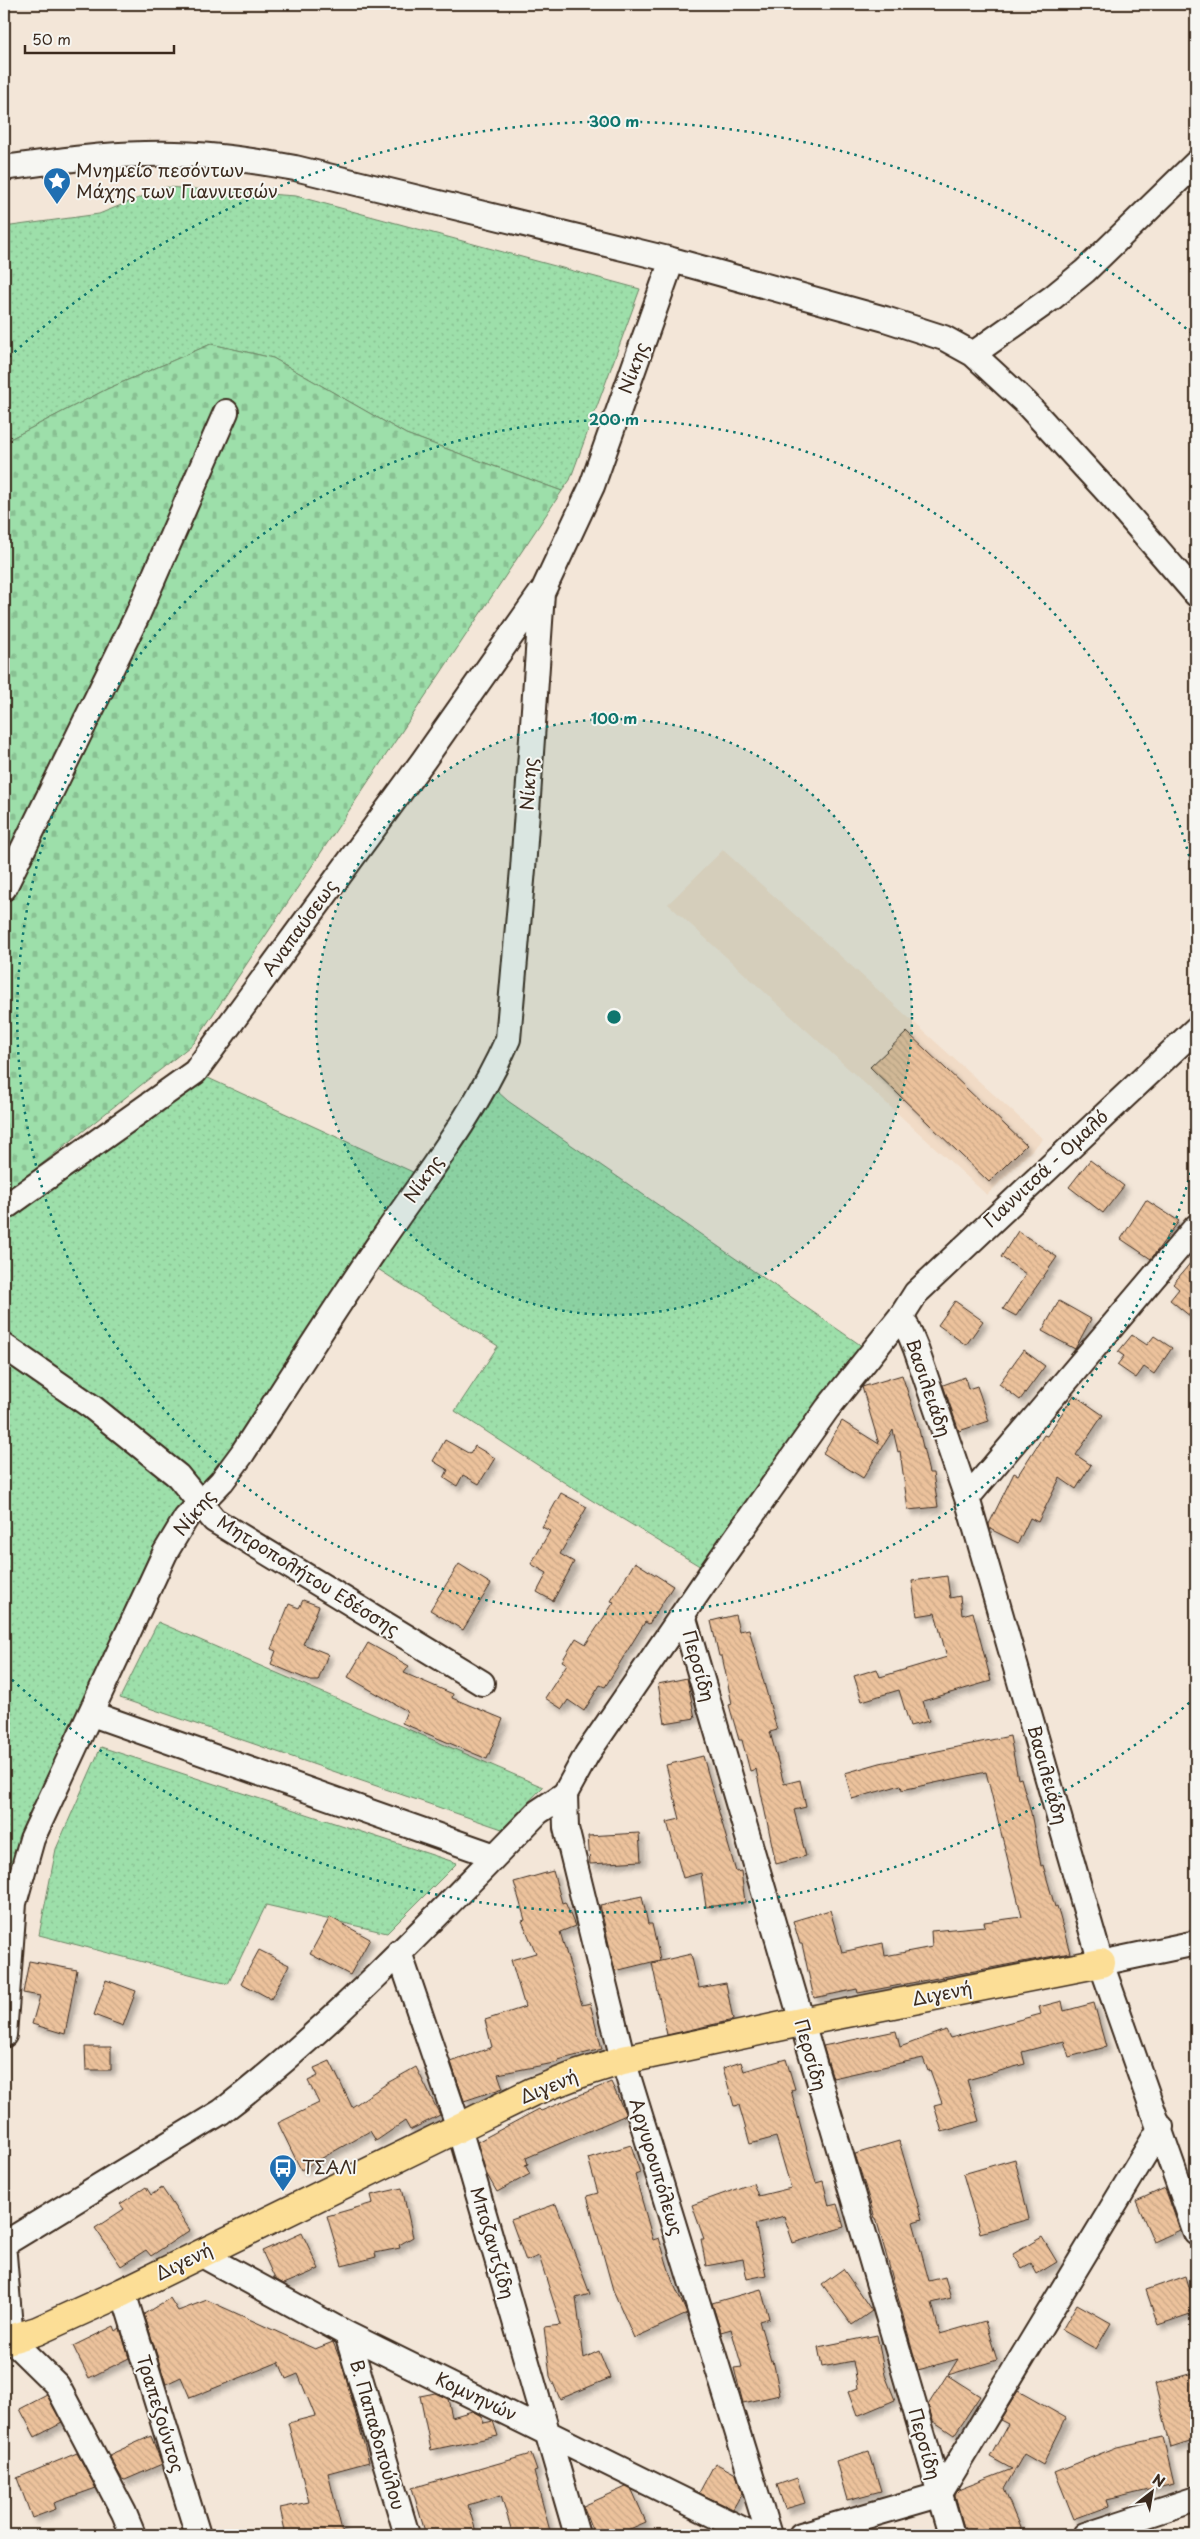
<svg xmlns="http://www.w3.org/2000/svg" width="1200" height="2539" font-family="'Playpen Sans',sans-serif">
<defs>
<pattern id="grass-dots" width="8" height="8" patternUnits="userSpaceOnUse" patternTransform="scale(1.25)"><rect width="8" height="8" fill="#9ddfaa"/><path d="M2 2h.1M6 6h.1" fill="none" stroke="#88c092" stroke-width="1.8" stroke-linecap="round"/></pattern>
<pattern id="cemetery-stones" width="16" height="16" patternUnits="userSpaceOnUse" patternTransform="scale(1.25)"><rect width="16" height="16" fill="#9ddfaa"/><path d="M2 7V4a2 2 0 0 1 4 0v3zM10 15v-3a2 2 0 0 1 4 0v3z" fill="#88c092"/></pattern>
<pattern id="building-back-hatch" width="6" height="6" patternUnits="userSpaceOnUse" patternTransform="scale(1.25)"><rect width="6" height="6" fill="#ecc29c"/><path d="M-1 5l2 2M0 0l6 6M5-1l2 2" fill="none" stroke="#cba786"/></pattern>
<filter id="shadow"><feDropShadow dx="4.5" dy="4.5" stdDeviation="2.5" flood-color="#0004"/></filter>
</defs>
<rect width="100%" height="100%" fill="#f3e6d8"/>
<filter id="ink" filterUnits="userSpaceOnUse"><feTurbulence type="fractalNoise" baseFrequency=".02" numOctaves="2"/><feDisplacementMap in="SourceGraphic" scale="10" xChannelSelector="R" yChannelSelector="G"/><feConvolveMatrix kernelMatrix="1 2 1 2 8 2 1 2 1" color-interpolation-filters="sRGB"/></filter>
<g filter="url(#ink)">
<path fill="#f1dbc6" d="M723,850L1043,1139L987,1195L668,904Z"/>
<path fill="url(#grass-dots)" stroke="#6c8464" d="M166,187L296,196L640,289L570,480L562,491L406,434L273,358L211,344L107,389L4,442V227L99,214Z
M195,1072L415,1173L487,1082L508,1101L872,1353L711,1573L588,1498L455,1411L498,1346L367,1262L186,1518L4,1902V1208Z
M158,1622L543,1787L502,1829L120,1698Z
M101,1747L457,1863L387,1933L266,1905L228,1984L39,1935L56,1849Z"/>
<path fill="url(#cemetery-stones)" stroke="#6c8464" d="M211,344L273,358L406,434L562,491L194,1043L4,1194V442L107,389Z"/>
<path fill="url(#building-back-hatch)" stroke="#3b2a1e" filter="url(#shadow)" d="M907,1032L1026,1145L989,1182L870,1067Z
M1090,1160L1124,1186L1103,1213L1069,1187Z
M1146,1200L1179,1221L1151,1259L1121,1239Z
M1018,1231L1057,1257L1016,1316L1003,1309L1026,1274L1001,1257Z
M1196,1256V1321L1170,1300L1179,1289L1173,1284Z
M955,1301L983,1321L966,1345L938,1325Z
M1059,1301L1091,1319L1075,1349L1042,1331Z
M1132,1335L1147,1345L1154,1336L1172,1348L1154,1374L1144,1367L1136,1378L1117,1365L1124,1356L1118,1352Z
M1023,1350L1045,1366L1020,1400L999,1384Z
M902,1375L916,1417L929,1473H933L938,1507L908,1510L900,1451L898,1452L893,1430L863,1478L823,1453L842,1421L879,1444L862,1387Z
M965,1377L968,1389L977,1386L989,1421L959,1431L943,1385Z
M1074,1395L1103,1415L1076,1455L1091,1465L1076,1489L1060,1478L1038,1522L1030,1518L1018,1543L990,1529L989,1524L1014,1473L1018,1475L1044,1435L1047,1436Z
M445,1440L470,1454L475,1446L495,1458L479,1484L463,1475L457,1486L444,1478L448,1470L433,1461Z
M561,1493L587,1507L560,1554L574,1562L553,1601L537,1592L547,1573L531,1564L550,1531L542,1527Z
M635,1562L673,1586L649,1624L645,1622L605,1687L600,1685L584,1711L568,1700L562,1709L545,1698L567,1664L562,1661L576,1638L586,1644L614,1602L611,1601Z
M459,1564L491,1584L463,1630L430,1610Z
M947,1576L950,1598L960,1596L962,1615L973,1612L991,1681L923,1701L929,1721L910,1726L899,1690L862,1701L854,1676L877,1669L880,1677L947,1657L935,1613L917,1616L912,1581Z
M303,1600L319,1606L303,1644L328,1654L318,1681H311L271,1664L276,1651L271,1649L289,1604L299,1608Z
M735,1615L739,1631L749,1629L777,1730L770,1732L784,1784L800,1780L806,1807L794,1810L806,1856L776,1864L756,1769L750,1771L742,1740H739L729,1705L732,1704L722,1656H719L711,1621Z
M368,1643L409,1666L404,1673L453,1694L452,1698L503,1719L487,1759L402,1723L407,1711L348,1677Z
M687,1678L695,1718L665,1723L658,1684Z
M1010,1736L1018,1779L1021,1778L1031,1813L1041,1866L1043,1865L1055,1907L1057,1906L1070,1953L858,1993L857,1989L814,1998L802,1944H800L793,1921L830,1910L842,1952L883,1943L885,1956L932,1947L931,1931L985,1926L984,1922L1022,1917L986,1772L902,1790L901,1785L852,1799L845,1773L880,1763Z
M703,1756L736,1872L741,1871L745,1902L706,1907L701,1873L683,1878L667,1822L680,1819L666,1765Z
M639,1833L641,1861L590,1864L588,1836Z
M553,1871L562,1903L565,1902L575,1926L560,1932L582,2005L590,2003L602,2049L558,2060L559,2062L498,2074L503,2088L464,2101L451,2062L492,2047L485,2020L525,2007L511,1960L536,1953L522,1921L525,1920L514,1882Z
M642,1896L648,1924H652L660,1960L615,1971L600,1905Z
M330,1917L370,1939L350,1975L310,1954Z
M259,1950L289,1965L271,1999L241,1983Z
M691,1954L699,1988L726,1983L733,2020L667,2035L652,1963Z
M29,1961L77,1970L65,2034L32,2024L40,1996L23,1993Z
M106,1980L136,1991L123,2026L94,2015Z
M1062,2001L1064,2011L1094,2003L1106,2047L1069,2057L1064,2041L1022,2052L1025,2064L967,2080L979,2121L942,2132L934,2105L942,2103L930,2070L928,2071L923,2058L833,2078L823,2046L896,2031L900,2047L946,2030L950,2038L1041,2014L1039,2007Z
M85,2047H111V2070H86Z
M786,2059L795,2089L791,2090L816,2183L823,2181L829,2206L837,2204L844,2227L793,2243L784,2216L755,2224L766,2275L747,2279L743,2259L706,2266L701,2239H704L692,2205L753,2183L758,2196L791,2188L776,2137L750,2144L739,2105L734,2106L723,2068L741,2062L744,2071Z
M330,2061L352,2107L389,2082L416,2067L440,2115L410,2130L405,2121L376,2141L370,2131L301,2170L278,2123L319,2103L308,2081L318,2076L314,2068Z
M611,2082L626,2115L526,2158L528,2164L525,2165L530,2174L497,2192L486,2173L477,2142L539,2109L541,2111Z
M899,2141L922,2219L913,2222L929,2281L945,2277L951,2298L932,2303L940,2334L985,2321L997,2360L948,2375L958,2359L918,2370L876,2218H875L855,2154Z
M631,2145L640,2173L635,2175L653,2240L659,2238L672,2280L687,2314L634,2338L613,2290L587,2196L598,2193L588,2158Z
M1015,2159L1029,2219L980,2233L963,2174Z
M146,2187L151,2195L162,2188L190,2230L151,2256L146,2250L121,2266L95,2228L124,2209L120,2204Z
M402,2188L413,2237L399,2245L400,2248L375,2253L376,2257L342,2266L327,2216L373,2203L371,2195Z
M1165,2188L1180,2230L1154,2242L1136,2201Z
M556,2204L590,2294L576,2298L584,2358L599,2351L610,2378L560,2399L550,2376L544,2327L561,2325L539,2256L526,2261L511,2220Z
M302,2233L319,2269L284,2284L275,2279L262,2251Z
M1042,2237L1057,2262L1037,2274L1031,2263L1022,2268L1013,2254Z
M843,2269L872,2311L852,2325L822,2284Z
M1186,2276L1196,2312L1158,2325L1146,2290Z
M761,2289L769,2318L759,2321L771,2361L773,2360L780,2395L743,2403L734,2368L742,2367L731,2329L721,2332L712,2303Z
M170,2298L178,2311L207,2300L315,2349L333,2342L342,2364L369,2462L328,2473L343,2535H286L280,2508L309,2502L288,2423L315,2416L298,2374L286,2379L279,2362L190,2398L181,2377L166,2384L144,2314Z
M1077,2304L1111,2323L1096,2349L1062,2330Z
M114,2326L116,2331L120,2328L129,2358L89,2378L73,2346Z
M877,2335L885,2375L895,2400L857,2416L848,2392L858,2388L853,2361L822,2367L818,2347Z
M1196,2372V2440L1171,2448L1155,2384Z
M947,2375L980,2396L954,2435L933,2421L928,2405Z
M1018,2391L1066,2418L1043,2465L1024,2454L1004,2489L1023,2535H966L955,2495L958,2490L1012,2469L990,2457L1008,2424L1000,2420Z
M435,2393L448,2399L452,2417L472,2411L481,2416L484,2423L493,2421L498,2436L431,2450L420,2396Z
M47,2395L62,2423L35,2437L20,2409Z
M151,2436L162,2464L125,2480L122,2479L109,2455Z
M1163,2437L1174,2484L1107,2500L1109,2506L1074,2519L1055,2472L1117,2447Z
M869,2451L881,2491L847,2500L836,2461Z
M77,2453L96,2488L54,2503L56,2509L32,2518L17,2478Z
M531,2454L537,2471L534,2472L550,2531L537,2535H513L501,2495L468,2505L477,2535H426L412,2488Z
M715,2463L736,2474L742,2493L733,2509L699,2493Z
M797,2478L805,2503L785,2509L777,2485Z
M626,2487L632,2490L646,2522L616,2535H594L583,2506Z"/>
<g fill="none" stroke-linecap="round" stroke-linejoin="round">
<g stroke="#3b2a1e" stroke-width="28">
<path id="minor" d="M4,168C50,162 97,155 144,154C195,152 245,159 295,168L672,260L885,319L944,338L973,354L1025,402L1114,499L1196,594
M973,354L1052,298L1085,271L1196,163
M4,888L137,616L226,412
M4,1208L195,1072L423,761L541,593
M902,1315L916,1349L967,1498L1101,1963L1196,2233
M4,1346L92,1407L178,1476L214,1520L482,1683
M967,1498L1196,1227
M683,1615L952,2535
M92,1714L495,1856
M565,1794L566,1828L623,2060L769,2535
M399,1952L459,2128L577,2535
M1101,1963L1196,1943
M4,2035L14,1903L32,1839L165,1553L186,1518L222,1481L242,1454C287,1384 332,1313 379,1244C424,1178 476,1113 508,1039L523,869L542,593L592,486L672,260
M4,2244L221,2112C336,2024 437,1915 538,1812L565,1794L587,1754L711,1573L827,1409L902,1315L916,1293L1196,1029
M200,2254L347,2334L754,2535
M4,2255L11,2340L57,2385L124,2513L133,2535
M123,2292L198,2535
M347,2334L407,2535
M801,2535L939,2495L1161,2127
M1086,2535L1196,2499"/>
</g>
<g stroke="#3b2a1e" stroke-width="31">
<path id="major" d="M4,2341L37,2331L123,2292L532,2092L579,2074L623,2060L801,2022L1101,1963"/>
</g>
<use href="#minor" stroke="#f6f6f2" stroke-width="24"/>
<use href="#major" stroke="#fcde96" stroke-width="28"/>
</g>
</g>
<circle cx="614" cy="1017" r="298" fill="#0f766e" fill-opacity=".12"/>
<g fill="none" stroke="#0f766e" stroke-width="2.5" stroke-dasharray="2.5 5">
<circle cx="614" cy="1017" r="298"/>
<path d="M1196 1151A597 597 0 1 1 1196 883"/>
<path d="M1195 1698A895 895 0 0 1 9 1677M9 357A895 895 0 0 1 1195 336"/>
</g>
<defs>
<g id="sight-pin" transform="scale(1.4375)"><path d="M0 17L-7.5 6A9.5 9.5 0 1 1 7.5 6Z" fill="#1f6fb2" stroke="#f6f6f2"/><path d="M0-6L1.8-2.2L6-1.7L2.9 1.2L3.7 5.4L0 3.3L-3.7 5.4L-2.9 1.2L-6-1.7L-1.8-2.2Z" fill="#fff"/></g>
<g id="bus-pin" transform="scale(1.4375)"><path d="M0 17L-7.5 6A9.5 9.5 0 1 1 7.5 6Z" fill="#1f6fb2" stroke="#f6f6f2"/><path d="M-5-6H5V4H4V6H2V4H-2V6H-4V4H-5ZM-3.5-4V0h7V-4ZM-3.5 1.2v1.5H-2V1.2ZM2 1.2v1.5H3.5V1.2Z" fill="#fff"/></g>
</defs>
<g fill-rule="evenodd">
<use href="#sight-pin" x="57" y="181"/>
<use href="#bus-pin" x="283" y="2168"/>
</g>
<g text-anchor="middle" stroke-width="4" stroke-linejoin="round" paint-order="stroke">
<g font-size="18" fill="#3b2a1e" stroke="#f6f6f2" text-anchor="start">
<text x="76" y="177">Μνημείο πεσόντων<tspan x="76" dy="21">Μάχης των Γιαννιτσών</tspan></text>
<text x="302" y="2174">ΤΣΑΛΙ</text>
</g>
<g font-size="18" fill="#3b2a1e" stroke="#f6f6f2">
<text transform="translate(634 368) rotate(-70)" y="6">Νίκης</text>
<text transform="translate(529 784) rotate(-86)" y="6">Νίκης</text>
<text transform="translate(300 928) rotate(-54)" y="6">Αναπαύσεως</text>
<text transform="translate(1046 1169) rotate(-43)" y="6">Γιαννιτσά - Ομαλό</text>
<text transform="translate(424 1179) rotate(-55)" y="6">Νίκης</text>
<text transform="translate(928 1388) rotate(71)" y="6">Βασιλειάδη</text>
<text transform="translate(195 1513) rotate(-50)" y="6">Νίκης</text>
<text transform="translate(308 1576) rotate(32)" y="6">Μητροπολήτου Εδέσσης</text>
<text transform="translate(698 1666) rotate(74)" y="6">Περσίδη</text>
<text transform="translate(1047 1775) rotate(74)" y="6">Βασιλειάδη</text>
<text transform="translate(942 1994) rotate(-11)" y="6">Διγενή</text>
<text transform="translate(810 2055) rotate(74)" y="6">Περσίδη</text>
<text transform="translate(549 2087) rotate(-22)" y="6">Διγενή</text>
<text transform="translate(656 2167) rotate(73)" y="6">Αργυρουπόλεως</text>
<text transform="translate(492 2243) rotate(74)" y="6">Μποζαντζίδη</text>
<text transform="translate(184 2262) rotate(-26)" y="6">Διγενή</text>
<text transform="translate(476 2397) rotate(26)" y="6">Κομνηνών</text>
<text transform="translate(160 2414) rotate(73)" y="6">Τραπεζούντος</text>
<text transform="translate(377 2435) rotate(74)" y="6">B. Παπαδοπούλου</text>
<text transform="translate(924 2444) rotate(74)" y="6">Περσίδη</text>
</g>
</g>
<circle cx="614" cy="1017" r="8" fill="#0f766e" stroke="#f6f6f2" stroke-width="2.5"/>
<g font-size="15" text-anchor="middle" font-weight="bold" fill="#0f766e" stroke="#f6f6f2" stroke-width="4" stroke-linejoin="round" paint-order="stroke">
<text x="614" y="127">300 m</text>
<text x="614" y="425">200 m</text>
<text x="614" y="724">100 m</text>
</g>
<rect width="1200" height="2539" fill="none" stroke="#f6f6f2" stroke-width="20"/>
<rect x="10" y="10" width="1180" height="2519" fill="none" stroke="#3b2a1e" stroke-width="2" filter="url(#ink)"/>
<g transform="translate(1152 2492) rotate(31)" stroke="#f6f6f2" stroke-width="4" paint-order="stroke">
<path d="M0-4L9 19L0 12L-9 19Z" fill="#3b2a1e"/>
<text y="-8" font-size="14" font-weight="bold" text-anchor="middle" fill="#3b2a1e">N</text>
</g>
<path d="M25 45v8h149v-8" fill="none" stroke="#3b2a1e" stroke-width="2.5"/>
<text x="32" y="45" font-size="15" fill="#3b2a1e" stroke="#f6f6f2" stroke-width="4" paint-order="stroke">50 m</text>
</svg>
